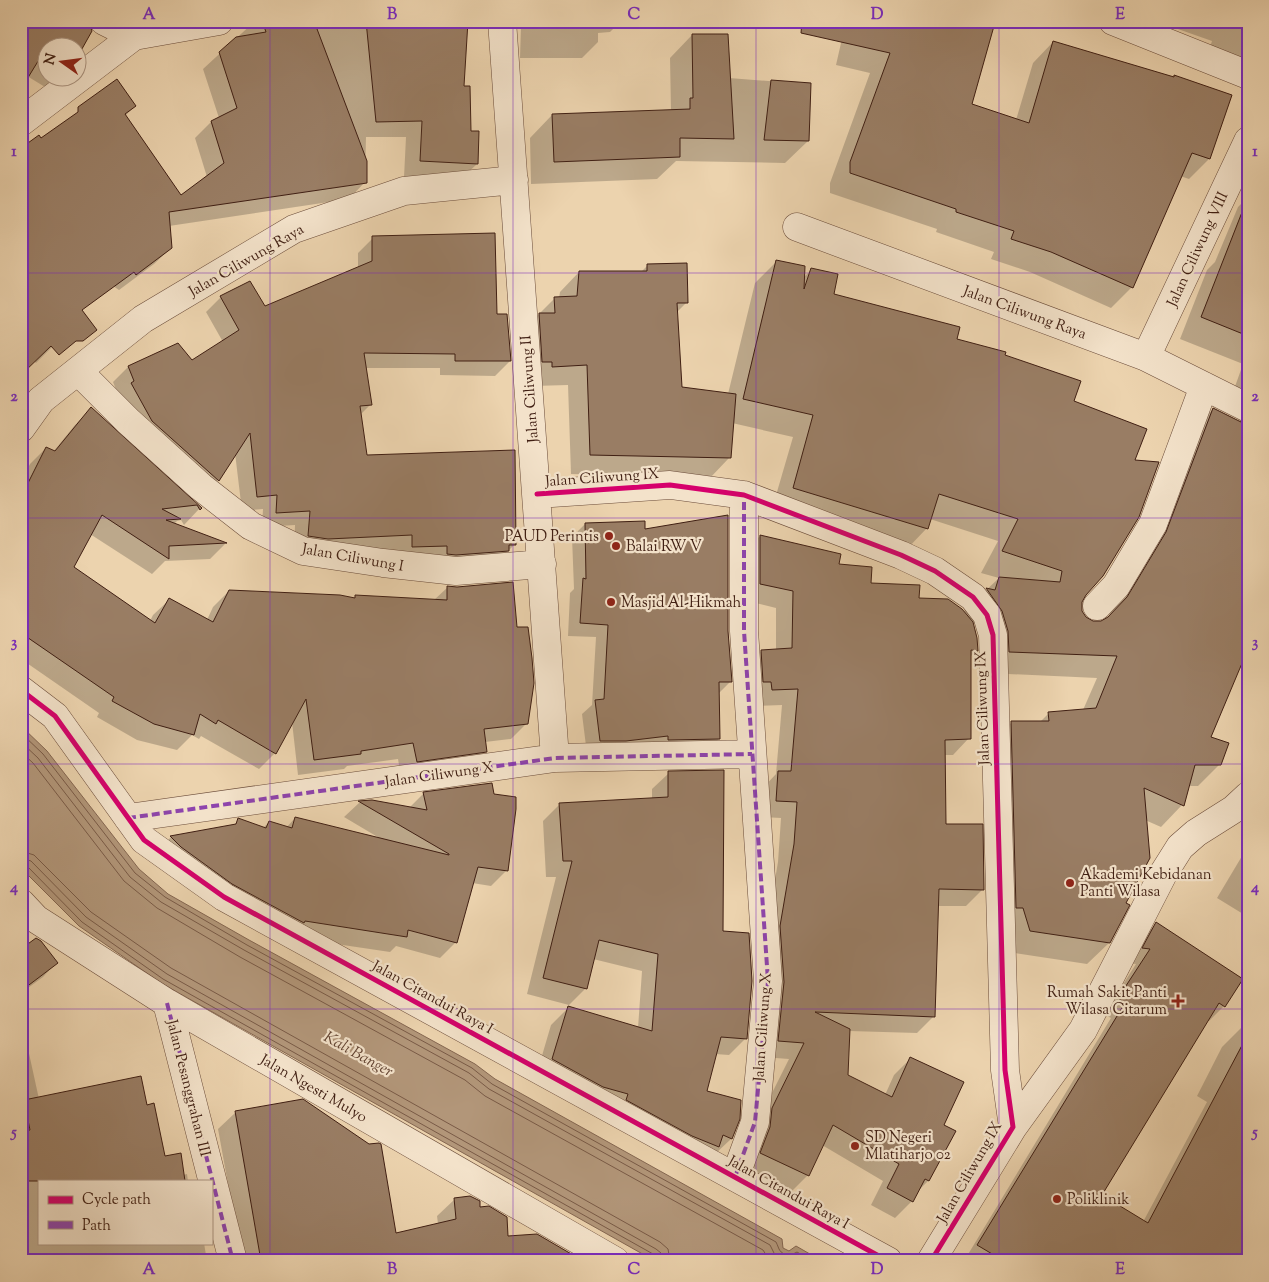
<svg xmlns="http://www.w3.org/2000/svg" width="1269" height="1282" font-family="'Sorts Mill Goudy',serif">
<rect width="100%" height="100%" fill="#ecd3ae"/>
<filter id="stains"><feTurbulence type="fractalNoise" baseFrequency=".004" numOctaves="4"/><feColorMatrix values="0 0 0 0 .2 0 0 0 0 .09 0 0 0 0 .02 0 0 0 .5 -.17"/></filter>
<radialGradient id="worn" r=".72"><stop offset=".6" stop-color="#630" stop-opacity="0"/><stop offset="1" stop-color="#630" stop-opacity=".3"/></radialGradient>
<path fill="#b29679" stroke="#846650" d="M21,726L47,751L139,869L168,894L249,940L475,1064L495,1079L782,1239L783,1248L789,1251L796,1246L822,1261H655L161,983L79,926L21,868Z"/>
<path fill="#0003" d="M21,21L91,31L78,54V48H48V78H57L45,87L27,76Z
M255,21H621L610,32L598,33V42L582,58H520L521,26L494,25L484,21L476,24H467L463,87L477,164L460,180L404,177L406,137H366L365,182L349,199L169,226L171,248L154,264L119,290L104,280L52,347L36,363L34,361L41,139L135,106L125,116L180,197L207,177L195,138L211,122L219,118L203,69Z
M846,21L970,105L1016,120L1033,63L1053,42L1209,159L1189,179L1180,176L1132,287L1111,308L1030,272L991,259L994,252L936,232L937,229L830,193V183L870,73L836,65Z
M1155,21H1248V64L1209,50L1212,41Z
M692,35L729,78L809,84L808,141L785,163L676,161L657,179L531,184L530,138L552,115L671,111L670,58Z
M28,136L21,149V138Z
M1248,197V449L1210,738L1220,764L1198,786H1188L1182,805L1161,827L1145,820L1124,903L1109,943L1087,964L1008,952L990,744L1012,722H1040L1049,713L1083,710L1097,678L988,673L981,632L971,619L976,638L977,650L970,657L969,738L953,755H944L945,825L983,889L966,906H937L933,1017L917,1033L849,1031L846,1075L885,1095L894,1075L911,1058L942,1125L954,1131L928,1181L917,1192L912,1201L895,1218L871,1205L883,1181L822,1145L808,1175L791,1192L745,1170L756,1125L789,1059L762,1057L764,943L778,862L781,818L760,817L762,789L776,774L782,705L755,706L745,668L761,651L776,650V608L743,600V553L760,536L837,565L870,584L963,612L999,578L981,573L998,541L930,519L927,528L906,550L772,509L793,437L732,423L729,458L710,478L571,474L568,385L533,386L535,318L555,298H559L560,292L579,272H641L647,266L687,302L676,313L681,388L728,394L755,283L777,261L803,278L812,269L832,294L1004,356L1072,402L1085,594L1081,602V610L1085,618L1093,622H1101L1108,617L1145,555L1191,431L1213,409L1241,422L1233,415L1226,412L1243,364L1180,339L1207,270L1215,262L1238,207Z
M373,238L496,315L510,361L495,376L440,375V368H365L371,404L360,415L366,456L514,545L499,560L397,562V550L312,553L294,551L295,525L262,527L263,509L242,511L235,453L218,480L203,495L119,397L113,382L128,367L192,362L223,342L206,312L221,297L250,283L265,308L358,268V253Z
M91,409L200,508L184,525L181,520L177,521L174,524L225,544L210,559L165,561L152,574L90,534L73,567L150,621L153,615L169,600L207,620L213,607L229,591L354,599L356,597L434,600L448,587L527,723L511,739L485,742L486,751L470,767L401,777L398,759L347,766L344,769L298,775L292,722L275,753L259,769L201,736L199,739L192,735L177,750L137,740L97,717L99,713L21,659V482L30,464L46,448L53,452L75,425Z
M585,524L644,530L727,631L731,681L718,694L719,739L706,752L587,754L582,714L592,705L596,637L568,636L570,593L574,589L572,537Z
M669,773L722,932L746,1038L729,1055L715,1054L705,1092L738,1118L731,1139L714,1155L536,1076L551,1025L568,1008L638,1028L642,971L593,959L586,988L569,1005L527,994L556,877H546L543,821L560,804L652,799V789Z
M424,793L507,870L491,886L472,883L456,942L440,958L396,946L390,952L289,937L156,852L171,837L233,826L239,820L263,828L269,822L286,828L295,818L381,839L344,817L359,803L372,801L409,808Z
M1248,846V917L1217,898Z
M1156,924L1224,1006L1209,1021L1208,1020L1101,1196L1143,1222L1207,1102L1197,1096L1222,1047L1248,1021V1261H964L1111,1018L1104,1014L1136,964L1128,963L1141,939Z
M21,951L56,963L43,977L21,993Z
M21,1017L39,1099L146,1106L164,1158L183,1175L187,1174L188,1181H39V1243H204L207,1261H21Z
M236,1112L395,1234L438,1224L437,1216L455,1199L479,1209L507,1237L578,1261H242L218,1129Z"/>
<g fill="none" stroke-linecap="round" stroke-linejoin="round">
<path stroke="#795a46" stroke-width="1" d="M21,733L43,754L135,873L165,897L247,945L472,1068L492,1084L776,1242C780,1250 778,1252 789,1256L797,1252L812,1261
M21,742L38,758L130,877L161,902L244,950L469,1073L489,1089L770,1245L775,1255L784,1261
M21,752L33,763L124,881L157,908L240,957L465,1080L485,1096L763,1250L770,1261
M21,851L34,855L91,912L171,968L660,1242L668,1249L670,1261
M21,858L31,861L86,917L167,974L656,1249L661,1253L663,1261
M21,865L27,866L82,922L163,979L653,1254L656,1261"/>
</g>
<path fill="#997d64" stroke="#401f13" d="M21,21H88L92,31L78,56V48H48V62L40,58L21,89Z
M262,21H314L367,161V183L169,212L172,248L136,275L134,272L82,310L97,330L83,341H76L59,355L51,346L21,375V148L39,135L41,138L78,112V107L117,79L136,106L125,114L181,195L224,163L211,121L237,108L219,52L236,37L266,32Z
M366,21H468L464,86H470L471,131H479L478,164L420,161L422,121L376,122Z
M802,21H978L994,26L972,104L1029,123L1053,41L1174,77V75L1232,95L1210,159L1192,153L1133,288L1051,252L1011,239L1014,231L956,212V209L850,173V162L890,53L801,33Z
M692,34H728L734,139L680,138V157L554,162L552,114L690,109V98H693Z
M771,80L811,83L809,141L764,140Z
M1246,202H1248V336L1201,317Z
M495,233L497,314H507L511,361H455V354L364,353L372,405L360,406L367,455L515,450L516,545H509V551L456,555L447,554V546L412,547V535L328,539L308,536L310,511L276,513L277,495L257,497L250,433L219,481L152,421L131,383L134,381L128,366L178,343L192,360L239,330L220,296L250,281L265,306L372,261V236Z
M776,260L805,266L804,289L811,268L838,274L834,294L960,327L957,339L1006,352L1005,355L1081,381L1074,401L1147,429L1135,460L1159,462L1139,517L1103,576L1086,595L1082,602V611L1086,617L1093,621H1101L1108,617L1127,597L1166,532L1213,408L1241,422L1248,423V649L1211,737L1229,743L1221,765H1195L1184,806L1144,788L1150,858L1126,903L1130,905L1110,943L1030,931L1023,908H1016L1011,721H1049L1048,712L1096,708L1117,656L1009,652L1008,631L1002,611L986,588L995,590L999,577L1060,582L1062,571L1002,551L1018,519L939,494L928,529L793,488L813,415L743,399Z
M687,263L688,303H677L682,387L736,394L731,458L590,455L587,365L552,367V362H542L539,313H555L554,297L577,296L579,271H647V264Z
M91,407L202,508L200,510L197,505L162,509L181,519L166,520L227,543L169,546V559L102,515L74,567L155,623L169,598L213,622L229,590L340,595L355,598V595L447,600V586L457,587L513,582L517,627H528L532,658L534,683L528,724L484,729L487,752L417,762L413,743L361,751V754L314,760L306,699L276,754L218,720L216,724L200,714L194,735L154,724L112,701L114,697L21,633V497L46,447L55,451Z
M728,515V631L732,682H719L720,739L668,740V736L626,741H600L595,700L604,699L608,625L580,623L583,578L586,579L585,523L645,521V529Z
M760,535L841,554L839,564L872,567L871,583L920,585L919,598L948,599L962,609L973,622L977,638L978,651L971,650V739L945,740L946,824H983L984,890L939,889L935,1017L815,1012L850,1029L848,1075L892,1097L910,1057L964,1082L944,1125L956,1131L929,1181L925,1179L913,1202L887,1188L899,1164L833,1125L809,1176L760,1153L770,1127L772,1108L804,1043L778,1041L784,982L780,926L794,844L797,802L776,801L778,771H791L798,689L772,690L771,682H763L761,650L792,648L793,591L760,584Z
M724,770L723,931L749,933L752,981L747,1039L721,1037L707,1091L741,1100L740,1119L732,1139L723,1135L719,1147L692,1136L626,1100L628,1094L603,1087L552,1059L568,1006L652,1031L658,954L599,940L587,989L543,978L572,861H563L559,803L668,797V771Z
M492,783L494,794L516,797V809L508,871L478,867L457,943L408,930L407,937L305,921L304,923L232,884L181,847L170,836L236,824L238,818L266,828L269,821L292,828L295,817L449,855V854L358,801L372,800L427,810L423,792Z
M1156,922L1243,979L1225,1007L1219,1003L1102,1195L1148,1223L1248,1034V1261H1004L977,1245L1125,1003L1118,998L1150,949L1142,948Z
M36,938L41,941L58,963L21,991V949Z
M141,1076L147,1105L154,1103L165,1156L181,1153L185,1181H21V1132L30,1130L24,1100Z
M303,1099L369,1144L379,1143L381,1144L396,1233L456,1219L454,1198L470,1196L480,1201V1207L489,1206L507,1217L508,1236L537,1234L573,1255L580,1261H261L235,1111Z"/>
<g fill="none" stroke-linecap="round" stroke-linejoin="round">
<g stroke="#6b4c3a" stroke-width="29">
<path id="minor" d="M104,21L134,36
M502,21L555,758
M1113,21L1248,75
M21,122L134,36L219,21
M797,227L1146,357L1248,408
M1146,357L1248,141
M78,371L128,421L201,487L251,526L303,551L383,563L456,571L542,564
M21,428L41,400L143,319L294,229L404,191L514,180
M537,494L670,485L744,495L901,555L935,571L973,597L987,615L993,635L1005,1070L1013,1127L931,1261
M1097,606L1116,586L1153,524L1204,386
M21,690L55,716L144,840L224,897L888,1261
M128,818L555,758L752,754
M21,903L36,919L167,1003L615,1261
M167,1003L233,1261
M1013,1127L1083,1030L1163,874L1180,847L1196,833L1234,809L1248,796
M735,1177L755,1122L768,981L744,631V495"/>
</g>
<use href="#minor" stroke="#f3e2ca" stroke-width="28"/>
<path stroke="#8e44ad" stroke-width="4" stroke-dasharray="8 4" stroke-linecap="butt" d="M128,818L555,758L752,754
M167,1003L233,1261
M735,1177L755,1122L768,981L744,631V495"/>
<g stroke="#f3e2ca" stroke-width="8">
<path id="cycleway" d="M537,494L670,485L744,495L901,555L935,571L973,597L987,615L993,635L1005,1070L1013,1127L931,1261
M21,690L55,716L144,840L224,897L888,1261"/>
</g>
<use href="#cycleway" stroke="#d6006c" stroke-width="5"/>
</g>
<path fill="none" stroke="#7b2cbf" stroke-width="1" stroke-opacity="0.55" d="M270,21V1261M513,21V1261M756,21V1261M999,21V1261M21,273H1248M21,518H1248M21,764H1248M21,1009H1248"/>
<g fill="#8f2418" stroke="#f3e2ca" stroke-width="2">
<circle cx="609" cy="536" r="5"/>
<circle cx="616" cy="546" r="5"/>
<circle cx="611" cy="602" r="5"/>
<circle cx="1070" cy="883" r="5"/>
<path d="M1175.5 993.5h5v5h5v5h-5v5h-5v-5h-5v-5h5z"/>
<circle cx="855" cy="1146" r="5"/>
<circle cx="1057" cy="1199" r="5"/>
</g>
<g text-anchor="middle" stroke-width="4.5" stroke-linejoin="round" paint-order="stroke">
<g font-size="15" fill="#401f13" stroke="#f3e2ca">
<text transform="translate(1197 249) rotate(-65)" y="5">Jalan Ciliwung VIII</text>
<text transform="translate(246 260) rotate(-30)" y="5">Jalan Ciliwung Raya</text>
<text transform="translate(1025 312) rotate(20)" y="5">Jalan Ciliwung Raya</text>
<text transform="translate(529 389) rotate(-94)" y="5">Jalan Ciliwung II</text>
<text transform="translate(602 477) rotate(-4)" y="5">Jalan Ciliwung IX</text>
<text transform="translate(353 557) rotate(10)" y="5">Jalan Ciliwung I</text>
<text transform="translate(982 708) rotate(-92)" y="5">Jalan Ciliwung IX</text>
<text transform="translate(439 774) rotate(-8)" y="5">Jalan Ciliwung X</text>
<text transform="translate(433 997) rotate(29)" y="5">Jalan Citandui Raya I</text>
<text transform="translate(762 1027) rotate(-86)" y="5">Jalan Ciliwung X</text>
<text transform="translate(189 1088) rotate(76)" y="5">Jalan Pesanggrahan III</text>
<text transform="translate(314 1088) rotate(30)" y="5">Jalan Ngesti Mulyo</text>
<text transform="translate(969 1172) rotate(-60)" y="5">Jalan Ciliwung IX</text>
<text transform="translate(789 1192) rotate(29)" y="5">Jalan Citandui Raya I</text>
</g>
<g font-size="15" fill="#401f13" stroke="#f3e2ca" text-anchor="start">
<text x="599" y="541" text-anchor="end">PAUD Perintis</text>
<text x="626" y="551">Balai RW V</text>
<text x="621" y="607">Masjid Al-Hikmah</text>
<text x="1080" y="879">Akademi Kebidanan<tspan x="1080" dy="17">Panti Wilasa</tspan></text>
<text x="1167" y="997" text-anchor="end">Rumah Sakit Panti<tspan x="1167" dy="17">Wilasa Citarum</tspan></text>
<text x="865" y="1142">SD Negeri<tspan x="865" dy="17">Mlatiharjo 02</tspan></text>
<text x="1067" y="1204">Poliklinik</text>
</g>
<g font-size="16" font-style="italic" fill="#624332" stroke="#f3e2ca">
<text transform="translate(359 1053) rotate(29)" y="6">Kali Banger</text>
</g>
</g>
<rect width="1269" height="1282" fill="none" stroke="#ecd3ae" stroke-width="55"/>
<rect x="38" y="1180" width="175" height="65" fill="#f3e2ca" stroke="#ab9481"/>
<rect x="48" y="1196" width="25" height="8" fill="#d6006c" stroke="#ab9481"/>
<text x="82" y="1204" font-size="15" fill="#401f13">Cycle path</text>
<rect x="48" y="1221" width="25" height="8" fill="#8e44ad" stroke="#ab9481"/>
<text x="82" y="1230" font-size="15" fill="#401f13">Path</text>
<g transform="translate(62 62) rotate(284)"><circle r="24" fill="#f3e2ca" stroke="#ab9481"/>
<path d="M0-4L9 19L0 12L-9 19Z" fill="#8f2418"/>
<text y="-8" font-size="14" font-weight="bold" text-anchor="middle" fill="#401f13">N</text>
</g>
<rect x="28" y="28" width="1214" height="1226" fill="none" stroke="#7b2cbf" stroke-width="2"/>
<g font-size="16" text-anchor="middle" font-weight="bold" fill="#7b2cbf">
<text x="149" y="19">A</text>
<text x="392" y="19">B</text>
<text x="634" y="19">C</text>
<text x="877" y="19">D</text>
<text x="1120" y="19">E</text>
<text x="14" y="156">1</text>
<text x="1255" y="156">1</text>
<text x="14" y="401">2</text>
<text x="1255" y="401">2</text>
<text x="14" y="647">3</text>
<text x="1255" y="647">3</text>
<text x="14" y="892">4</text>
<text x="1255" y="892">4</text>
<text x="14" y="1137">5</text>
<text x="1255" y="1137">5</text>
<text x="149" y="1274">A</text>
<text x="392" y="1274">B</text>
<text x="634" y="1274">C</text>
<text x="877" y="1274">D</text>
<text x="1120" y="1274">E</text>
</g>
<rect width="100%" height="100%" filter="url(#stains)"/>
<rect width="100%" height="100%" fill="url(#worn)"/>
</svg>
